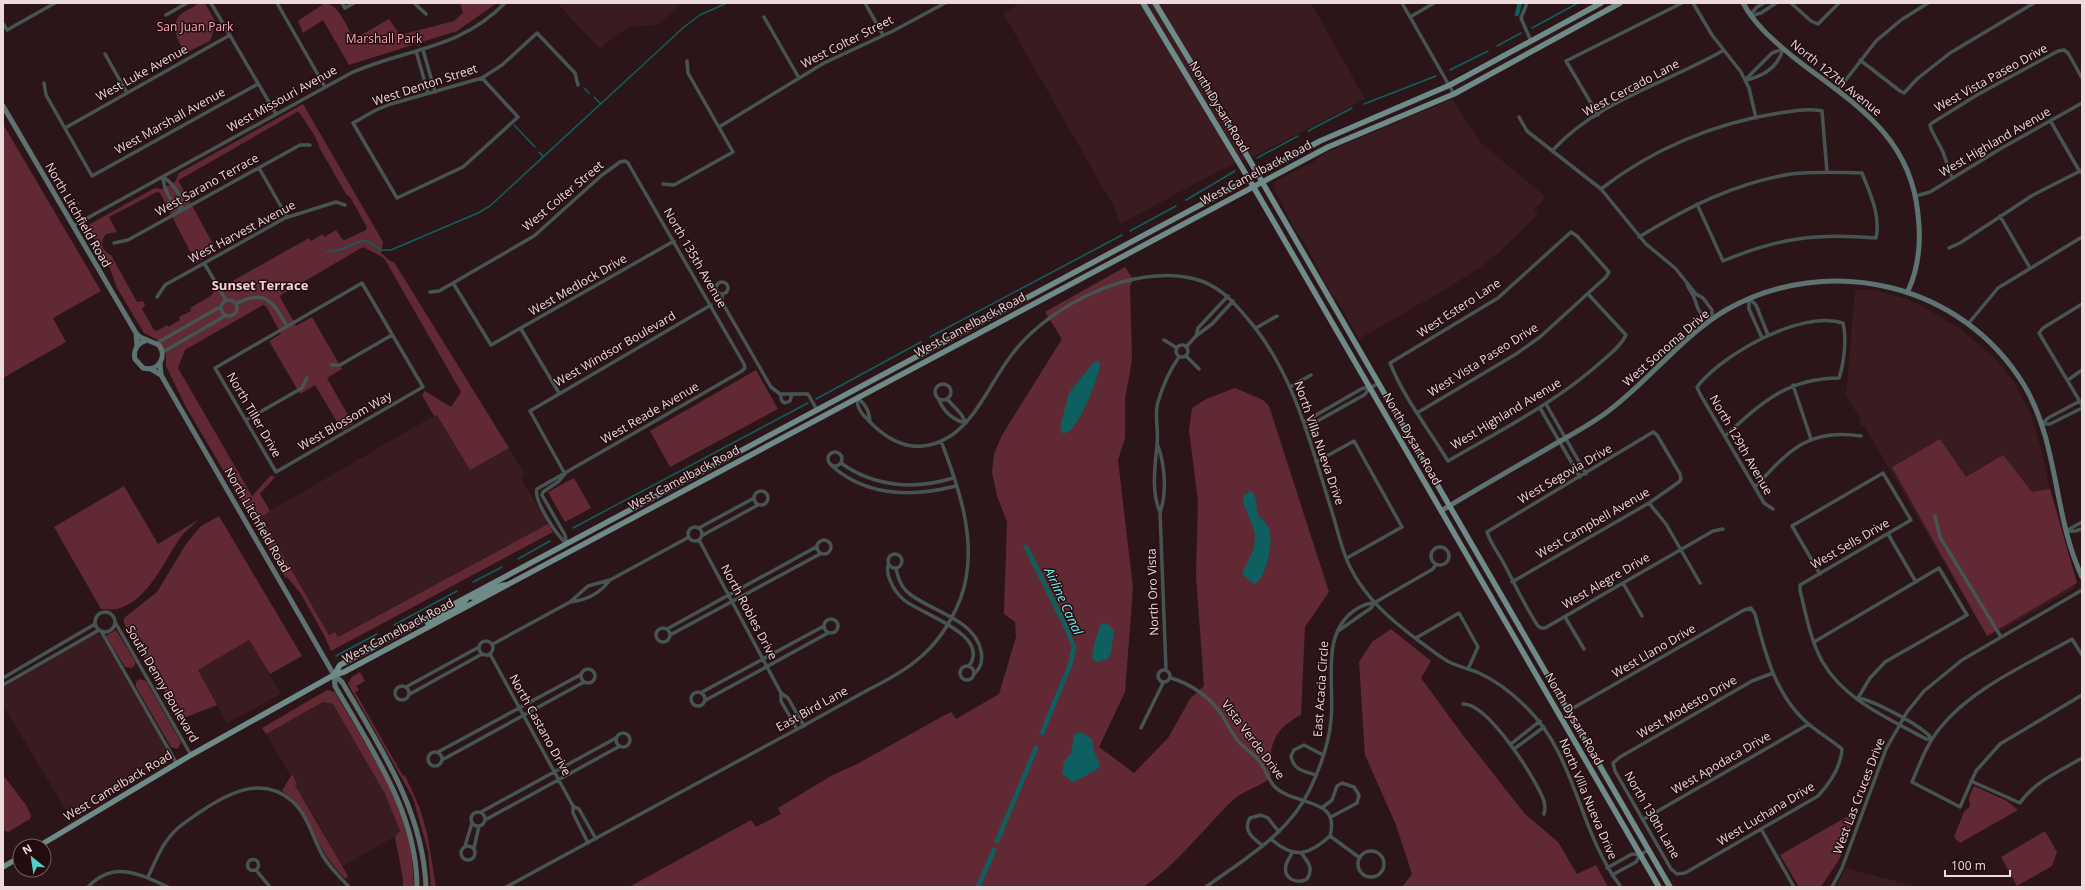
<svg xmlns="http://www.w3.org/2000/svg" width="2085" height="890" font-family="'Open Sans',sans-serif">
<rect width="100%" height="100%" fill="#2c1518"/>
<path fill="#391b20" d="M557,3H682L657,25L630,27L617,34L600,49Z
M1021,3H1311L1365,99L1259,154L1219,171L1120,224L1114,207L1003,13Z
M1452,99L1481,143L1546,197L1534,209L1538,214L1498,253L1482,266L1449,287L1359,339L1343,310L1331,294L1304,242L1293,227L1285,210L1274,189V182L1311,163L1325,153Z
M1855,290H1872L1900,297L1919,304L1960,329L1997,360L2014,382L2031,415L2044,460L2055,518L2076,578L2075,588L2002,630L1987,636L1865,427L1860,425L1861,420L1846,395Z
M437,414L470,470L509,448L525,475L521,478L548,524L337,637L335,632L329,635L261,516Z
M95,634L101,636L166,748L169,757L167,760L70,817L3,705V688Z
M249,640L281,694L227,723L198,670Z
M323,702L333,704L363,755L389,802L400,832L399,834L342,867L318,822L295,785L297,783L292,774L290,775L266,734Z
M1846,868L1917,887H1836Z"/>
<path fill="#612933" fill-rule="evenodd" d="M198,3H205L216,23L210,41L185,53C179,42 170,28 179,16C184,10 193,9 198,3Z
M325,3C338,3 348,29 354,39L389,19L400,35L454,21L463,13L460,3H497L457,31L349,65L323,20L303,33L298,21Z
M303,104L383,242L381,253L390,261L394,262L509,448L470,470L437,415L434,416L422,395L425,391L451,407L461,392L384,258L363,247L281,295L280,297L296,326L312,317L342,369L327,378L353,424L342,430L315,385L300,394L269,341L281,334L266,306L263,305L185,350L178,368L252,496L271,475L275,477L260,494L270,511L261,517L329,635L335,632L338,637L548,524L553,532L331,651L324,635L301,594L288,578L285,577L265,542L264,536L249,514L186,407L166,366V354L158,340L144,333L117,288L108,263L88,227L90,224L155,188L162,189L175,182L179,173ZM297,112L300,113C305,122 318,138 319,147L346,194L350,197L367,227L366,230L345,240L342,239L336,230L324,237L323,234L311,241L309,238L213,292L212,295L190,308L191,311L179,317L180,320L168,327L167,325L157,331L154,330L142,309L145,305L143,301L137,302L111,255C102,251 99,242 106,234L117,232L109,217L157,192L160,193L196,263L217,251L179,182V180Z
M3,124L101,291L53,318L66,342L3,378Z
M1125,267L1133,279L1130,287L1132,360L1125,399V438L1118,460L1133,588L1125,692L1099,747L1134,773L1168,738L1190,699L1204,686L1196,576L1198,501L1189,430L1192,408L1206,399L1235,388L1263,400L1269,406L1329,592L1305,627L1301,715C1273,729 1268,747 1271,777C1261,787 1245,789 1232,801C1202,830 1178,864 1143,887H629L751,820L756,827L781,814L778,808L831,776L857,764L943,716L951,712L956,719L999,694L1016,637L1015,622L1004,614L1007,522L997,496L992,472L994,454L1002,435L1062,339L1045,312Z
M756,370L778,409L670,467L650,431Z
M1940,439L1966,477L2003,455L2032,492L2050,489L2077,583L1987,636L1892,467Z
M574,478L591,508L565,522L548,492Z
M124,486L158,544L198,520C193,525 189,529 184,533C164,558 151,600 117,609C112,610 106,609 101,609L54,527Z
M219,516L302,656L270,674L249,640L198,670L217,705L181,719L124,623V618L157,592L186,544L201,526Z
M1391,629L1431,661L1421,678L1462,734L1525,814L1558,842L1577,874L1596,865L1608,887H1402L1412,874L1396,825L1365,755L1359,662L1372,642Z
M116,630L135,661V665L132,668L125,667L106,636Z
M360,672L365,681L356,686L359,690L355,692L403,776L405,775L420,809L427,833L436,887H431L428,851L413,798L348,684L352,677Z
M139,679L146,681L181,742L178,749L171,747L136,687V682Z
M327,690L335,692C359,735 393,782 406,830C412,848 413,868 414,887H403V879L395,837L400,831L385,794L333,704L323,702L266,734L262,728Z
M292,774L297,784L295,785L348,876L345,879C337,870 328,860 322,849C310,828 304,805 282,791Z
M3,775L26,805L31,815L30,819L8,832L3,830Z
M1974,786L2007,801L2018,810L1960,843L1954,837L1964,812L1970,806L1969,798Z
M1857,811L1840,858L1821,887H1799L1780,855Z
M2045,831L2057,852L2052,866L2017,886L2001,857Z"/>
<path fill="#0e6060" d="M1098,360L1100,364L1099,370C1095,385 1078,432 1063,434L1060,427L1069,393L1092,364Z
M1251,491C1258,496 1255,507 1258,514C1261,520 1267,523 1269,529C1274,541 1266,580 1254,584L1242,574C1246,563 1255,552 1255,539C1256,525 1240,506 1244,495Z
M1103,623L1109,625L1114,631L1111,653L1107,659L1097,662L1092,658L1094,645L1100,625Z
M1081,732L1092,739L1093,748L1100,766C1098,770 1076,781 1072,782L1062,773L1064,762L1071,753L1074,734Z"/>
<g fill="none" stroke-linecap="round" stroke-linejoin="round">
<path stroke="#0e6060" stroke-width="1.5" d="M1532,28L1578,3
M1497,46L1521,33
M1450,70L1488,51
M584,88L589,93
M594,97L600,103
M1364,104L1436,76
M514,125L535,147
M1308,131L1352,108
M539,152L543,156
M1257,158L1298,136
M1186,200L1235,171
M1130,231L1176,206
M327,252L343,249L361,241H367L381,250H391L478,213L490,206L684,27L700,15L727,3
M930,337L1122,235
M816,399L921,342
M573,528L808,403
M518,559L550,541
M473,582L502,567
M394,625L457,591
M336,656L377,634"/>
<path stroke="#0e6060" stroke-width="4.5" d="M1517,14L1520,3
M1026,547L1066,627L1074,647L1070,665L1042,733
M997,841L1036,748
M978,887L994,850"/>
<path stroke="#465453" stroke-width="3.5" d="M211,3L276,114
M277,3L325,87
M342,3L345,8L354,3
M414,3L426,14
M865,3L883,35
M1402,3L1454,94
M1527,3L1521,18L1531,41
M1693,3L1712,35L1741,72L1749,88L1756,118
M1791,3L1811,21L1818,24L1839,3
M166,15L187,3
M1750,15L1757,7L1764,3
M1750,16L1761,13L1776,3
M764,17L799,78
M1410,17L1434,3
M3,23L7,30L55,3
M423,50L435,92
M416,51L428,93
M105,54L127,93
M1860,60L1900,91L1904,93L1917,79L1950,53L2034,3
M482,78L518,117L463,167L397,198L353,123L376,110L391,104L482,78L502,65L537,33L575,73L578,85
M1746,79L1772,53L1783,49
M1746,80C1764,76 1778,67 1783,49
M44,83L46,95L92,176L258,84
M1838,90L1876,41L1901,20L1928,3
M1598,115L1566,61L1682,3
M1519,117L1527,131L1601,189L1646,244L1675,268L1696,294L1703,298L1712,310V319C1695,314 1699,307 1693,295C1691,291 1688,288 1687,284
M2051,122L2080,172
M719,127L824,63L893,31L945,3
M65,128L230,35
M1552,151C1597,101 1667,83 1724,50
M259,168L287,217
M163,177C174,184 183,197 182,210C171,204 164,190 163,177Z
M1952,178L1943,152L1931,129L1930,125L1932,123L1977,95L2058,51L2064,50L2068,53L2082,78
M663,184L674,185L733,152L688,73L687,61
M1601,189C1652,149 1715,123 1779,113C1793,111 1808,108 1822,111L1827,172
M1916,196L1930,192L2000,149L2082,103
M2000,216L2030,268
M73,226L351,73C407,48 459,50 505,3
M1639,237C1688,207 1735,183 1791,174C1815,171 1839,172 1862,173C1870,193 1881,216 1876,238C1816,233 1778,238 1723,261L1697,204
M114,243L128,240L300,145H310
M1949,248L1960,243L2033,195L2082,170
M204,263L226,300
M716 288a6 6 0 1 1 12 0a6 6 0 1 1-12 0Z
M362,283L423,387L276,472L215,368Z
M453,283L491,345L674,241
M430,292L439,291L453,283L534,236L602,175L620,162L625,161L628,163L744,364L745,368L742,371L537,489
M722,294V302L771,387L780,394H808L817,410
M157,297L165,285L285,218L336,202L345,205
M1749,299V309L1762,338
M1750,299L1756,305L1768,335
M221 308a8 8 0 1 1 16 0a8 8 0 1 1-16 0Z
M236,304C265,288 273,302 287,326
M2082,304L2043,328L2039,333L2082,405
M1968,324L1998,288L2082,237
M1256,328L1277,316
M521,329L559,393
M1196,336L1198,328L1228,296
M1164,340L1177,348
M157,343L220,307
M1176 351a6 6 0 1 1 12 0a6 6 0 1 1-12 0Z
M1186,347L1196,336L1212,324L1233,301
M163,352L225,316
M1186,356L1199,369
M331,365H340L392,335
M2068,380L2082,370
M935 392a8 8 0 1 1 16 0a8 8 0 1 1-16 0Z
M1793,385L1811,439
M1290,387L1311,375
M780,394L782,401L785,403L790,401L792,394
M857,398C857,410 863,415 871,423C895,447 922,455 952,435C978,417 993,378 1013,353C1050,305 1133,263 1195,279C1218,285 1232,300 1247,318C1295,373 1311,447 1333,515C1338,532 1342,551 1350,567C1366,599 1391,620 1419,641C1429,648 1438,656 1449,662C1458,666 1468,669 1477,672C1495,680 1512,693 1526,707C1576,755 1579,833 1621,887
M857,398C866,404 869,411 870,422
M947,399L961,414L966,423
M939,400C944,412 953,420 966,423
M1546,404L1586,474
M1540,408L1580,477
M1417,413L1516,354L1540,337L1606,277L1609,272L1577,236L1571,232L1498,298L1390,363C1404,398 1428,428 1448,461C1501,430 1555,403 1601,362C1610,354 1621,346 1626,335L1589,295
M246,420L302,388L307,378
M1304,422L1363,388H1370
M2042,424L2048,418L2080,401
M2042,424H2050L2082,408
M1305,428L1364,395L1370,388L1379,383
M1725,436C1761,403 1787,378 1839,378C1844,363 1847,338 1843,323C1802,309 1721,355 1697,387L1700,394L1764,503L1773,509
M1158,446C1165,465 1167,494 1160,512
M828 459a7 7 0 1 1 14 0a7 7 0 1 1-14 0Z
M1316,462L1354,441L1402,527L1347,558
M841,463C874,487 915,490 953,478
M832,466C867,497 913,497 956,486
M565,474L530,411L711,305
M1755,487C1789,451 1807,428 1861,436
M537,489C533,500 557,536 567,544
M754 498a7 7 0 1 1 14 0a7 7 0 1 1-14 0Z
M543,492L542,495L565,535L567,544
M543,492L559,481L564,475
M1649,503L1666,524L1700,583
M1935,516L1940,537L2001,637
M688 534a7 7 0 1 1 14 0a7 7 0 1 1-14 0Z
M699,528L754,498
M2066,531L2082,522
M2066,531H2075L2082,529
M1888,534L1916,582
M703,535L758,505
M817 547a7 7 0 1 1 14 0a7 7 0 1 1-14 0Z
M699,540L781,693V701L797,729
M1431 556a9 9 0 1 1 18 0a9 9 0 1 1-18 0Z
M888 561a7 7 0 1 1 14 0a7 7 0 1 1-14 0Z
M888,565C887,570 888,576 890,580C893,588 898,595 904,600C923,615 991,635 969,666
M896,569C898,579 902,589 911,595C934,612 975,620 981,651C983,660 981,668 974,674
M1820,574L1792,526L1883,473L1911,520L1800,585V590C1806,614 1810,639 1822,661C1844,700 1888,718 1926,739H1932
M1512,582L1649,503L1679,482L1681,479L1680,474L1657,435L1653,432L1487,532C1490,542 1497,551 1502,560C1514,582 1524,605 1538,626L1541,628H1545L1713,531L1723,529
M1623,583L1642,616
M570,602C587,600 599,594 610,580
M95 622a10 10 0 1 1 20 0a10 10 0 1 1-20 0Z
M1565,617L1584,649
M824 626a7 7 0 1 1 14 0a7 7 0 1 1-14 0Z
M115,622L191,755
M656 635a7 7 0 1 1 14 0a7 7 0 1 1-14 0Z
M667,629L816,547
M101,631L177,764
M1338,631L1371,608L1374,603
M670,635L820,554
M1416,638L1459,613L1478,647L1468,669
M479 648a7 7 0 1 1 14 0a7 7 0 1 1-14 0Z
M1814,642L1939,568L1967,615L1885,662L1870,678L1858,698
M493,644L570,602L588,586L610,580L689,537
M490,654L573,806V813L588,843
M2082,655L2072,639C2028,664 1972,688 1940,728C1927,744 1920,763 1912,782L1960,807L1976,771L2000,744L2082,695
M960 673a7 7 0 1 1 14 0a7 7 0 1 1-14 0Z
M581 676a7 7 0 1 1 14 0a7 7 0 1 1-14 0Z
M1158 676a6 6 0 1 1 12 0a6 6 0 1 1-12 0Z
M1166,670L1160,512C1151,492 1155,466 1157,445C1159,431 1154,415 1158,402C1163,385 1169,371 1179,357
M3,678L95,624
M1171,678C1191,684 1210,697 1222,715C1227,724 1232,733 1238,741C1245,749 1254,754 1260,762C1266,770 1268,779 1274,786C1294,807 1341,796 1330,836C1308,856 1294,859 1271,839
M3,685L99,630
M395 693a7 7 0 1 1 14 0a7 7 0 1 1-14 0Z
M406,687L479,647
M691 699a7 7 0 1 1 14 0a7 7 0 1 1-14 0Z
M702,692L824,626
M781,693L788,698L804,726
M410,694L482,654
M1859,698C1876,702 1923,726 1932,739
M706,700L828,633
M1463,704C1488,703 1536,779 1544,801C1545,805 1545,810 1544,814
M1568,711L1744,610L1751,608L1755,614C1765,653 1775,693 1805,721C1817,732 1830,739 1842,749C1841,768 1830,783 1818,796L1685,873L1677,874L1671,869L1615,771L1613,763L1620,757L1752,681L1773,673
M1141,728L1163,683
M616 740a7 7 0 1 1 14 0a7 7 0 1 1-14 0Z
M1511,744L1540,721
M1514,749L1544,727
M428 759a7 7 0 1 1 14 0a7 7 0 1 1-14 0Z
M438,752L580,675
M442,760L584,682
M1316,775C1304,771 1293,770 1291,756L1294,750L1304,745L1323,755
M1971,781L2020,803C2035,781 2060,771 2082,758
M573,806L579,809L596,839
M1323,807L1332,800L1337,786L1342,783L1354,787L1359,795L1357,803L1331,817
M471 819a7 7 0 1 1 14 0a7 7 0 1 1-14 0Z
M481,812L616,738
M1644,819L1809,724
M485,820L620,746
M1761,829L1794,887
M1330,836L1360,858
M461 853a7 7 0 1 1 14 0a7 7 0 1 1-14 0Z
M465,846L472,823
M1263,846C1254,839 1242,831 1250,818L1261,815L1268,818L1279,832
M474,848L479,826
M1358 864a13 13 0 1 1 26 0a13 13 0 1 1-26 0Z
M1292,853C1290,857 1287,861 1286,865C1283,878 1296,885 1307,879C1314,869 1308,862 1302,854
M247.5 865a5.5 5.5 0 1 1 11 0a5.5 5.5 0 1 1-11 0Z
M1607,868L1632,854L1640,855
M256,870L270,887
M1612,875L1636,862L1640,855L1648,850
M148,877C156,860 163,841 178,828C185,822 193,817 200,812C228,793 262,775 292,801C308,815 313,839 323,856C330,868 340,877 349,887
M88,887C114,860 139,874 168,887
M506,887C596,839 685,789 775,741C806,725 835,708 866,691C883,682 902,673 917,660C936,645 951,622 960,600C980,548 960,490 941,441
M1206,887C1244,859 1289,834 1310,789C1320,768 1329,743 1331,720C1335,683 1320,634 1355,610C1361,606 1366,603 1374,603L1433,569L1436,564
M1832,887L1842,868L1886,749L1907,712L1924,691L1962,660L2082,590"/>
<path stroke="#5d7372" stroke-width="5" d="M1743,3C1755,25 1773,40 1792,56C1850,102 1910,132 1918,214C1921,239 1919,267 1908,291
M3,106L136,333
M137,346L136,333L140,337L159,345C168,358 157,372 143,368L135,359C133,350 137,343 147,340
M151,369L161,375L160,363
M161,375L334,675L342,682C380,747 423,810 426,887
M1441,511C1477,489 1514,468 1550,447C1567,437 1586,427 1603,415C1647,384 1679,338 1726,310C1828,252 1962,283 2024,385C2059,444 2053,515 2082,577
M334,675L335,686C371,749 417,812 417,887"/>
<path stroke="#6e8b8a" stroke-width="5.5" d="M1143,3L1253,186L1659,887
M1155,3L1239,142L1670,887
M471,597C483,598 492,586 505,585
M428,624L463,604L468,597
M334,675L340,665L1320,141L1450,85L1601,3
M39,846L191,755L334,675L344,672L1328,147L1454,94L1620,3
M3,867L20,857"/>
</g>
<g text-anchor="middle" stroke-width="3" stroke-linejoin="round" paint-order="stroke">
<g font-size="12" fill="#faa9b4" stroke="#220c0f">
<text x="195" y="31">San Juan Park</text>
<text x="384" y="43">Marshall Park</text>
</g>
<g font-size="12" fill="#ecdadc" stroke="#220c0f">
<text transform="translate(847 42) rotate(-27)" y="4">West Colter Street</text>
<text transform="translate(142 73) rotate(-29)" y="4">West Luke Avenue</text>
<text transform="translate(1836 78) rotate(39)" y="4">North 127th Avenue</text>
<text transform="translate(1991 78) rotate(-29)" y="4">West Vista Paseo Drive</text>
<text transform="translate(425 85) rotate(-18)" y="4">West Denton Street</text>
<text transform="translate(1631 88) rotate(-28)" y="4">West Cercado Lane</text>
<text transform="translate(282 99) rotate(-29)" y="4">West Missouri Avenue</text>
<text transform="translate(1219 107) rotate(59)" y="4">North Dysart Road</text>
<text transform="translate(170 121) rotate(-29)" y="4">West Marshall Avenue</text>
<text transform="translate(1995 142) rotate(-30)" y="4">West Highland Avenue</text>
<text transform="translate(1256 173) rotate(-28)" y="4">West Camelback Road</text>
<text transform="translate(207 185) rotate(-29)" y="4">West Sarano Terrace</text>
<text transform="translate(563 196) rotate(-40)" y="4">West Colter Street</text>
<text transform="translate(78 215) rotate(60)" y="4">North Litchfield Road</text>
<text transform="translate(242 232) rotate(-28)" y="4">West Harvest Avenue</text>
<text transform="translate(695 258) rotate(60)" y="4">North 135th Avenue</text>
<text transform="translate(578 285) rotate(-30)" y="4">West Medlock Drive</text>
<text transform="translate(1459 308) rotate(-33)" y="4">West Estero Lane</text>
<text transform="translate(970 325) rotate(-28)" y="4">West Camelback Road</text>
<text transform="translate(1666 348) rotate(-41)" y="4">West Sonoma Drive</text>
<text transform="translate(615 349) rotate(-30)" y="4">West Windsor Boulevard</text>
<text transform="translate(1483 360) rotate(-32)" y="4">West Vista Paseo Drive</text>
<text transform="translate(650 413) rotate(-30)" y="4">West Reade Avenue</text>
<text transform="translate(1506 414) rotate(-31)" y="4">West Highland Avenue</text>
<text transform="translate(254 415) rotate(60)" y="4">North Tiller Drive</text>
<text transform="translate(345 421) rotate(-30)" y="4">West Blossom Way</text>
<text transform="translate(1412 439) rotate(60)" y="4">North Dysart Road</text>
<text transform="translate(1319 443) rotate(71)" y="4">North Villa Nueva Drive</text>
<text transform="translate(1741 445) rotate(60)" y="4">North 129th Avenue</text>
<text transform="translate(1565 474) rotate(-30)" y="4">West Segovia Drive</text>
<text transform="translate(684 478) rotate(-28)" y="4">West Camelback Road</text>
<text transform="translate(257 520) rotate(60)" y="4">North Litchfield Road</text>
<text transform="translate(1593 523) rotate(-30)" y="4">West Campbell Avenue</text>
<text transform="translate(1850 544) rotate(-30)" y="4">West Sells Drive</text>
<text transform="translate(1606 581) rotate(-30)" y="4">West Alegre Drive</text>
<text transform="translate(1153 592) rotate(-92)" y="4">North Oro Vista</text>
<text transform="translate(749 612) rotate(62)" y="4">North Robles Drive</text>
<text transform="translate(398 631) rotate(-28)" y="4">West Camelback Road</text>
<text transform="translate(1654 651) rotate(-30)" y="4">West Llano Drive</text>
<text transform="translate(162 684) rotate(60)" y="4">South Denny Boulevard</text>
<text transform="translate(1321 689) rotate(-86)" y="4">East Acacia Circle</text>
<text transform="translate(1687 707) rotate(-30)" y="4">West Modesto Drive</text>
<text transform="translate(812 709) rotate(-29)" y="4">East Bird Lane</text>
<text transform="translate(1574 719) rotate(60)" y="4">North Dysart Road</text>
<text transform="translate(540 725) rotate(61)" y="4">North Castano Drive</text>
<text transform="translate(1253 740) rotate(53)" y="4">Vista Verde Drive</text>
<text transform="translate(1721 763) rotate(-30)" y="4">West Apodaca Drive</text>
<text transform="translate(118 786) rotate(-31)" y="4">West Camelback Road</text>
<text transform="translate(1859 796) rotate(-69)" y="4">West Las Cruces Drive</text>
<text transform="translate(1588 799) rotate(67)" y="4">North Villa Nueva Drive</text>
<text transform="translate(1766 814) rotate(-31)" y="4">West Luchana Drive</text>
<text transform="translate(1652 815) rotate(60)" y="4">North 130th Lane</text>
</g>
<g font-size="13" font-weight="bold" fill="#f7d5d9" stroke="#220c0f">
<text x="260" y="290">Sunset Terrace</text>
</g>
<g font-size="13" font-style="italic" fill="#69f4f3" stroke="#220c0f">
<text transform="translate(1064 601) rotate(65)" y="5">Airline Canal</text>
</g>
</g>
<rect width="2085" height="890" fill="none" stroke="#ecdadc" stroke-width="8"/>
<g transform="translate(32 858) rotate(330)"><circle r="19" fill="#220c0f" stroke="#735e61"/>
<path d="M0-3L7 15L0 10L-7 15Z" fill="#52cdcc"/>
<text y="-6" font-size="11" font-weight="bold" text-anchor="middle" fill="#ecdadc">N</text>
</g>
<path d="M1945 870v6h65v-6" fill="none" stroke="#ecdadc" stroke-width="2"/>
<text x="1951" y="870" font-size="12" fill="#ecdadc" stroke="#220c0f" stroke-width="3" paint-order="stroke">100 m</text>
</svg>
